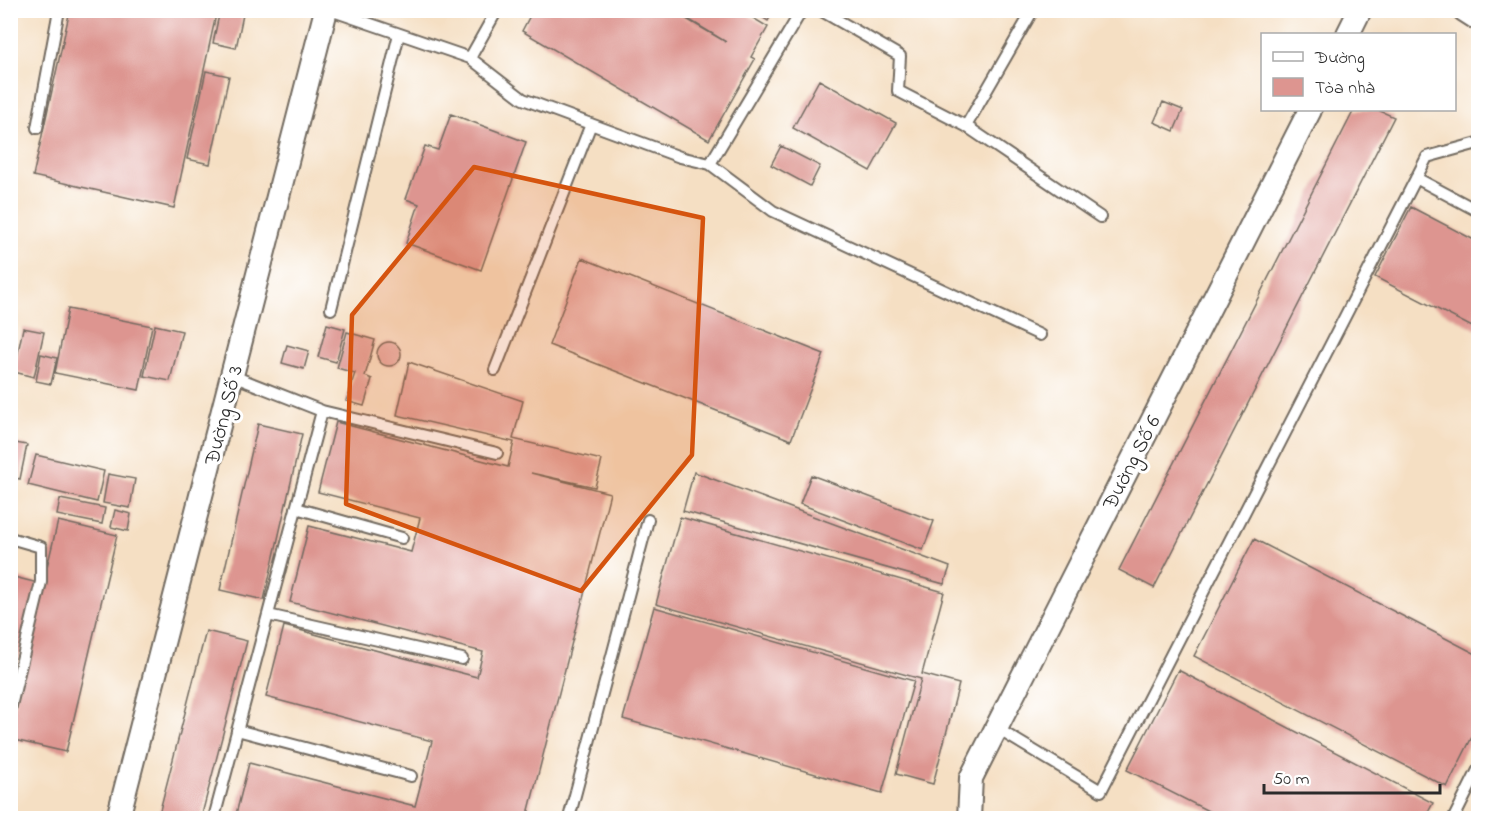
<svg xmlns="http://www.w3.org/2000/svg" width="1489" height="829" font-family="'Indie Flower',sans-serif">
<rect width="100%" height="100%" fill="#fff"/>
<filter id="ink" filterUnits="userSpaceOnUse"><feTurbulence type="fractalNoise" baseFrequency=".0167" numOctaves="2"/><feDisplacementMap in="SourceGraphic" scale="12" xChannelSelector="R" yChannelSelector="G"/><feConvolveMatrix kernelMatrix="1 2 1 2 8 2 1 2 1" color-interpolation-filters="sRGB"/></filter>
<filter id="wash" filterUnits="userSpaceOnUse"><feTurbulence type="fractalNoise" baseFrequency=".008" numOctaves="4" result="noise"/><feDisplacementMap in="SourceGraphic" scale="24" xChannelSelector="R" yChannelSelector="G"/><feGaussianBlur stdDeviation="1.35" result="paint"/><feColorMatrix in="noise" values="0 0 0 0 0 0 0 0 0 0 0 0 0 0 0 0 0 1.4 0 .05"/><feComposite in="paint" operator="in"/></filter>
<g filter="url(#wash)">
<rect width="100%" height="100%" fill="#f5dfc3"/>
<g id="blocks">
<path fill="#dd9590" d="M70,10H217L174,208L33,176Z
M220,10H244L236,48L213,43Z
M533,10H671L726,42L673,10H740L768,27L751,57L755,59L709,140L522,31Z
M751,10H774L768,21Z
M206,71L229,76L210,164L187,159Z
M819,80L896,123L870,171L793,128Z
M1163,102L1183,110L1174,131L1154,122Z
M1354,110H1378L1394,117L1154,588L1119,570Z
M451,114L526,142L481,270L406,243L419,204L406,199L425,146L438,150Z
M781,146L820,166L810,186L771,165Z
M1411,207L1478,242V330L1375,277Z
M582,258L824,354L791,440L549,345Z
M68,309L152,326L139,390L55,373Z
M327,324L345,329L336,362L318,357Z
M155,325L182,331L170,381L144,376Z
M23,328L44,332L34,377L14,372Z
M347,332L375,340L365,376L372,379L364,406L346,401L355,373L337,368Z
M377 354a12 12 0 1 1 24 0a12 12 0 1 1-24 0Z
M287,345L309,351L304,369L282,363Z
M41,354L57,358L51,384L36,381Z
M409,362L523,401L513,439L602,460L595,487L531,473L610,493L527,818H235L249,763L415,806L432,741L266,697L284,626L477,677L483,652L290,602L309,526L411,552L420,518L318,492L336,422L508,467L514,442L397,415Z
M258,424L302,434L264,600L220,590Z
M10,442L27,445L20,479L10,477Z
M36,455L104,471L97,502L28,485Z
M694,472L950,567L944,584L683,511Z
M108,474L135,479L130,508L103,503Z
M811,475L934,521L923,550L800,504Z
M60,499L105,508L102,524L57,515Z
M115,510L131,514L128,531L111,527Z
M680,517L944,592L922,674L959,684L933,784L896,774L921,679L656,604Z
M58,521L117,535L66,752L10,739V722Z
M1254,539L1478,655V725L1447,787L1194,656Z
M10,576L38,583L10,697Z
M654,607L914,681L882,793L623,719Z
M206,631L247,641L201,818H158Z
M1178,670L1433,803L1425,818H1222L1127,770Z"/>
</g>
</g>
<g filter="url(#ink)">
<use href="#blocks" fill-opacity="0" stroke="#726a60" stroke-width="1.5"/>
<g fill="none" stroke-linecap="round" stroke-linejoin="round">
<g stroke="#726a60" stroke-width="14">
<path id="service" d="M330,10L470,58L523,99L680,157L710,164L802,10
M820,10L900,56L898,91L966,126L1100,217
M470,58L497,10
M966,126L1033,10
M37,128L59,10
M710,164L773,211L1040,335
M1416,178L1478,211
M331,309L399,34
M495,370L591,124
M233,376L322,411L497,453
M296,508L402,538
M10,538L41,547V582L10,710
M268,615L462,659
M996,728L1101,791L1427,157L1478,143
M237,730L411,776
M214,818L322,411
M569,818L648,520
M1454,818L1478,770"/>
</g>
<g stroke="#726a60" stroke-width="26">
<path id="minor" d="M1464,10L1478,19
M1348,34L1360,10
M118,818L326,10
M969,818L971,778L1310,110"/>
</g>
<use href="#service" stroke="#fff" stroke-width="10"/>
<use href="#minor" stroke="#fff" stroke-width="22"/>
</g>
</g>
<path fill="#d5540f" fill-opacity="0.2" stroke="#d5540f" stroke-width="4.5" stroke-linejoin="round" d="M474,167L703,218L692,455L581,591L346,504L352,315Z"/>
<g text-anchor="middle" stroke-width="6" stroke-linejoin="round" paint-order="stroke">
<g font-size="21" fill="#2b2b2b" stroke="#fff">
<text transform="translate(223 415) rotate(-76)" y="7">Đường Số 3</text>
<text transform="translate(1131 462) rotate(-63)" y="7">Đường Số 6</text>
</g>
</g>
<rect width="1489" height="829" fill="none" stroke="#fff" stroke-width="36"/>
<rect x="1261" y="33" width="195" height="78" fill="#ffffff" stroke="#aaaaaa" stroke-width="1.5"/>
<rect x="1273" y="52" width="30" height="9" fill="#ffffff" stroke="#aaaaaa" stroke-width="1.5"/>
<text x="1315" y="63" font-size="18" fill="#2b2b2b">Đường</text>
<rect x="1273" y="78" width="30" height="18" fill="#dd9590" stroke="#aaaaaa" stroke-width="1.5"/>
<text x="1315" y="93" font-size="18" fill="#2b2b2b">Tòa nhà</text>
<path d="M1264 784v9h176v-9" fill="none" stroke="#2b2b2b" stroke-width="3"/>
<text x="1273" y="784" font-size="18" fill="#2b2b2b" stroke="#ffffff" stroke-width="4.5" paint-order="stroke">50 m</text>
</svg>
